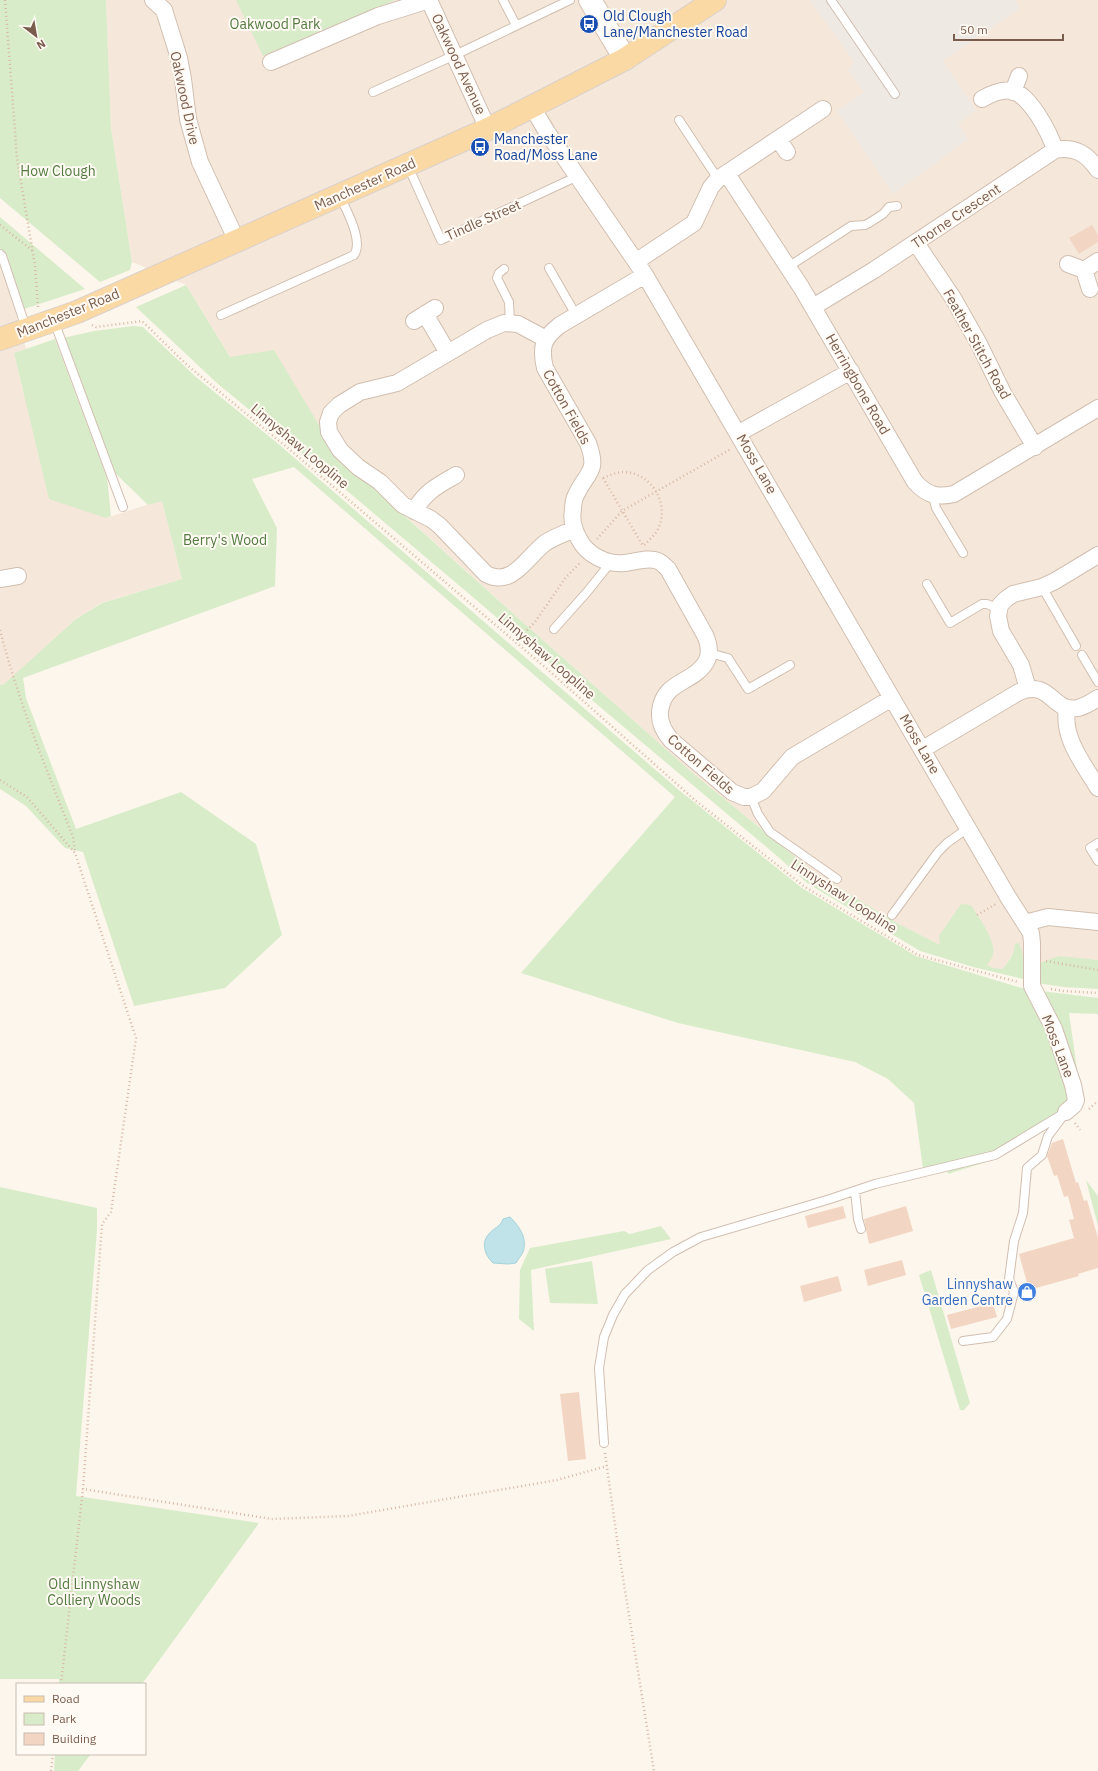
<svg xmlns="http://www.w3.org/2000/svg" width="1098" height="1771" font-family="'IBM Plex Sans',sans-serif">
<rect width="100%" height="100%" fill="#fdf6ec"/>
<path fill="#f5e8da" d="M106,0H1098V960L1059,957L1037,964L1025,961L1015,944L1012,956L1003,969L993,968L941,946L895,922L815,873L695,775L518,618L230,357L186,285L132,262L111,128Z
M0,260L26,349L14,353L24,395L106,518L162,500L182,579L101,603L76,619L3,686L0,683Z"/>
<path fill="#efe9e4" d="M810,0H1015L1020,8L943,61L976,110L958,124L968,139L893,194L837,111L864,92L848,69L852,67L853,60Z"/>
<path fill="#d8ecc9" d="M0,0H106L111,128L132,262L130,270L100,282L0,198Z
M236,0H395L263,56Z
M0,217L85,289L24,309L4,254L0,251Z
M186,285L230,357L274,350L337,455L518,618L695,775L815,873L895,922L940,945L939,936L961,904L971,905C978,917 999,943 992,957C991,960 988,963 987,965L993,968L1003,969L1012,956L1015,944L1019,943L1025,961L1023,979L973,967L920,951L807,883L777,856L593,701L481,604L313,462L218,384L136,307Z
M133,326L143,327L196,377L276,442L680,791L802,888L916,956L1025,989L1098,998V1014L1069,1013L1082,1104L996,1159L948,1174L945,1164L923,1169L914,1103L888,1079L855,1062L678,1023L521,973L675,797L294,467L252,479L277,528L275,586L23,678L26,698L76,829L181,792L256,844L282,935L225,988L134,1006L83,852L65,848L26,806L0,789V684L3,685L76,619L102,603L182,579L162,501L148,505L115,473L63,338L94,331Z
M55,339L107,478L111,516L106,518L49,499L14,353Z
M1059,956L1098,960V989L1063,987L1037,983V964Z
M1086,1180L1098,1196V1226Z
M0,1187L97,1208V1230L76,1496L259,1523L142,1684H59V1679H0Z
M661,1226L671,1239L531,1270L534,1331L519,1319L520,1270L530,1248L624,1231L630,1234Z
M592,1261L598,1304L550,1303L545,1269Z
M931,1270L970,1403L964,1410H960L919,1275Z
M55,1754H91L78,1771H54Z"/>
<path fill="#bfe3e8" stroke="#a5d3da" d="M510,1217C519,1226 528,1238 523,1252C522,1255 518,1259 516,1263L508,1264L493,1263C483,1253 480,1240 493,1230C498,1226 501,1225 503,1219Z"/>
<path fill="#f3d5c3" d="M1092,225L1098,235V242L1079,254L1069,238Z
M1063,1139L1076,1183L1078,1182L1084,1201L1087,1200L1098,1238V1268L1078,1274L1079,1276L1029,1290L1019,1254L1074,1238L1069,1220L1074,1219L1068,1196L1064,1197L1057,1175L1054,1176L1047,1156L1052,1143Z
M843,1206L846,1218L808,1228L805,1216Z
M906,1206L913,1231L869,1244L864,1219Z
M902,1260L906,1275L868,1286L864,1270Z
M838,1276L842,1291L804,1302L800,1286Z
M993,1303L997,1317L951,1329L947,1315Z
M579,1392L586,1459L568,1461L560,1394Z"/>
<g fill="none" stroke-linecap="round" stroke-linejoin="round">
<g stroke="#d1beb0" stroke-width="10">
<path id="lane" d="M503,0L516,25
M831,0L895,94
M373,92L455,55L570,0
M679,120L718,179
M408,166L441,240L578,176
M0,254L2,256L26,328
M788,267L851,226L865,225L869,223L883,214L889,207L897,206
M549,268L576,315
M504,269L499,273L497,278L509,302L510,323
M221,315L354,255C364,241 346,210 340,196
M54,321L123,507
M933,496L936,508L963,553
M927,584L950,623L982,604H987L999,609
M1042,587L1076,646
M554,629L587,592L611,562
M709,653L728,658L748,689L790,665
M1082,655L1098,682
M751,797L758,814L770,832L837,879
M1098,843L1090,848L1098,861
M892,915L938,852L947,843L968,828
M855,1191L858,1219L861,1229
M963,1341L993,1337L1007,1319L1014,1292L1009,1279L1014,1241L1023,1213L1027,1168L1042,1155L1048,1136L1063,1116
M604,1443L599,1368L604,1337L613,1315L625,1294L648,1270L673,1252L701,1237L827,1200L875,1184L995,1155L1066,1112"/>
</g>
<g stroke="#d1beb0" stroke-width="18">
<path id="street" d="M153,0L164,10L179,58L183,79L188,119L200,162L237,241
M271,62L378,16L429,0L488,129
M1013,92L1019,76
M982,99C1010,83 1021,90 1038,115C1045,126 1051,137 1055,150
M532,107L547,132L645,275L1008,897L1031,933L1032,943V986L1054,1029L1073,1085L1076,1100L1074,1105L1066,1112
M778,139L787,152
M727,174L801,287L915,482C927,495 937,498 954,494L1098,408
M916,243L953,298L979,344L1003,393L1035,447
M637,261L694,223L711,187L718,179L823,109
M1068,264L1084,270L1090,289
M1084,270L1098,261
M645,275L560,325C543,338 540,347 545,368L588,443C599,473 587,471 576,495C574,499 573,505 573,510C571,520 574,530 579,539C587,555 607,565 625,563C635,562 648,557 658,561C661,562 665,566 668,569L705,635C709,644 711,653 706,662C693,684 663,680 660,712C659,723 664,732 671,740L732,792L744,797H751L763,791L792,757L892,698
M813,307L874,270L1055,150C1075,146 1087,154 1098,170
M425,314L448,353
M414,321L435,308
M546,339L518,324L504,323L487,330L397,383L360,392L339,405L331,413L328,422L329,432L340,450L358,467L380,482L403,505L431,519L440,526L486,574C512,588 527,557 545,543C554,537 564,534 574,529
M739,433L851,371
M414,511C426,491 437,486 456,475
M0,579L18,576
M1028,689L1021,665L1001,631L998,616L1000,605L1006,599L1013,594L1042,587L1055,581L1098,555
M1067,708C1062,738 1083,763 1098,788
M923,749L1019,692C1052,679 1051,713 1078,708C1085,706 1092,702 1098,698
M1025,923L1048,917L1098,922"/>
</g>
<g stroke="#d6c0b0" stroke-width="24">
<path id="secondary" d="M590,0L625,59"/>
</g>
<g stroke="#dad1cd" stroke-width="24">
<path id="primary" d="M0,339L77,312L488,129L625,59L715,0"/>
</g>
<path stroke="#d9b8a5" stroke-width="2.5" stroke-dasharray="1 3" stroke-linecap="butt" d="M5,0L17,158L35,266L38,307
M0,225L32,250
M92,325L96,327L142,321L187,365L289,449L546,668L696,801L805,887L918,955L1018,982
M603,478C610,475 617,472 624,472C652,473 670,504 658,529C655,535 649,540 644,545
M603,478L643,546
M597,539L622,511L731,449
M0,630C18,701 46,768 73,837L75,853
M516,642L535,622L566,577L580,563
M0,780L27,797L75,853L136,1038L111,1212L102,1224L83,1489L272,1519L348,1516L557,1480L607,1466
M977,915L996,904
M1046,961L1098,970
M1051,989L1063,991L1098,993
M1089,1109L1098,1101
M1075,1123L1080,1130
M605,1453L619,1553L654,1771
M61,1684L83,1489
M51,1771L53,1754"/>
<use href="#lane" stroke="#fff" stroke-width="8"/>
<use href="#street" stroke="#fff" stroke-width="16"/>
<use href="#secondary" stroke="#fff" stroke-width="22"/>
<use href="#primary" stroke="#fbd9a5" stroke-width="22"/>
</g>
<defs>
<g id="bus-disc" transform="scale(1)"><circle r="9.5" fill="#1a4fb4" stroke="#fffaf3"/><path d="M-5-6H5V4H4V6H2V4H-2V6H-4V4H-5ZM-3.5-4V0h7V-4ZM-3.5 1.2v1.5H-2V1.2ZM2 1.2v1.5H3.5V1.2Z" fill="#fff"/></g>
<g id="shop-disc" transform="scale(1)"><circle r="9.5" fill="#3f7fe0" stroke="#fffaf3"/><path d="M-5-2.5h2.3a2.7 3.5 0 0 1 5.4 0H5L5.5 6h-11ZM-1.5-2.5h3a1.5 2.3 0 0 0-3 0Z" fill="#fff"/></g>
</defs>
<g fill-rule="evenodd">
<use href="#bus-disc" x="589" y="24"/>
<use href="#bus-disc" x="480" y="147"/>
<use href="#shop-disc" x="1027" y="1292"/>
</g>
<g text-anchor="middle" stroke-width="4" stroke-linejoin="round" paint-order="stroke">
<g font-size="14" fill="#164399" stroke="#fffaf3" text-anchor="start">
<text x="603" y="21">Old Clough<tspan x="603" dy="16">Lane/Manchester Road</tspan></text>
<text x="494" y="144">Manchester<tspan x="494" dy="16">Road/Moss Lane</tspan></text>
</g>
<g font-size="14" fill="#537a41" stroke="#fffaf3">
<text x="275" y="29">Oakwood Park</text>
<text x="58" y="176">How Clough</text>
<text x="225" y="545">Berry's Wood</text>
<text x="94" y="1589">Old Linnyshaw<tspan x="94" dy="16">Colliery Woods</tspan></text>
</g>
<g font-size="14" fill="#7a5c4d" stroke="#fffaf3">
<text transform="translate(459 64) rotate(65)" y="5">Oakwood Avenue</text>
<text transform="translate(185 98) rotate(78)" y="5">Oakwood Drive</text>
<text transform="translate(365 184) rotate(-24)" y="5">Manchester Road</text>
<text transform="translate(956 216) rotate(-34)" y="5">Thorne Crescent</text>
<text transform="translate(483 220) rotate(-24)" y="5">Tindle Street</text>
<text transform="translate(68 313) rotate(-22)" y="5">Manchester Road</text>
<text transform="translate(977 344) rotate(61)" y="5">Feather Stitch Road</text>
<text transform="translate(858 384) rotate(60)" y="5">Herringbone Road</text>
<text transform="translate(567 407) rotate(61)" y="5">Cotton Fields</text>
<text transform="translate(300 446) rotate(40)" y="5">Linnyshaw Loopline</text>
<text transform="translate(757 464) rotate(60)" y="5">Moss Lane</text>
<text transform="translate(547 656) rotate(41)" y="5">Linnyshaw Loopline</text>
<text transform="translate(920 744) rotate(60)" y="5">Moss Lane</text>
<text transform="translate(701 764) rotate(41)" y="5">Cotton Fields</text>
<text transform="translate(844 896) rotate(33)" y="5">Linnyshaw Loopline</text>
<text transform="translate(1058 1046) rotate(69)" y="5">Moss Lane</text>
</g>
<g font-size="14" fill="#366cbe" stroke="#fffaf3" text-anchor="end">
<text x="1013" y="1289">Linnyshaw<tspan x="1013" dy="16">Garden Centre</tspan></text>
</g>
</g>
<rect x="16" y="1683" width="130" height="72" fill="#fffaf3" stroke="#cabbb1"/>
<rect x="24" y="1696" width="20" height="6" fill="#fbd9a5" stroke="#cabbb1"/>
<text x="52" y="1703" font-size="12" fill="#7a5c4d">Road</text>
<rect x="24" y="1713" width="20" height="12" fill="#d8ecc9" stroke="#cabbb1"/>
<text x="52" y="1723" font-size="12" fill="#7a5c4d">Park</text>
<rect x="24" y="1733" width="20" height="12" fill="#f3d5c3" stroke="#cabbb1"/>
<text x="52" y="1743" font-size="12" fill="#7a5c4d">Building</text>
<g transform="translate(36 36) rotate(149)" stroke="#fffaf3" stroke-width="3" paint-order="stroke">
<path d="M0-3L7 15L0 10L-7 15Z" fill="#7a5c4d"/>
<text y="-6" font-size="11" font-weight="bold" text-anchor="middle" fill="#7a5c4d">N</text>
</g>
<path d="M954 34v6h109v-6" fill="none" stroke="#7a5c4d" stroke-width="2"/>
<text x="960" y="34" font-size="12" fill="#7a5c4d" stroke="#fffaf3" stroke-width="3" paint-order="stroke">50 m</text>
</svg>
